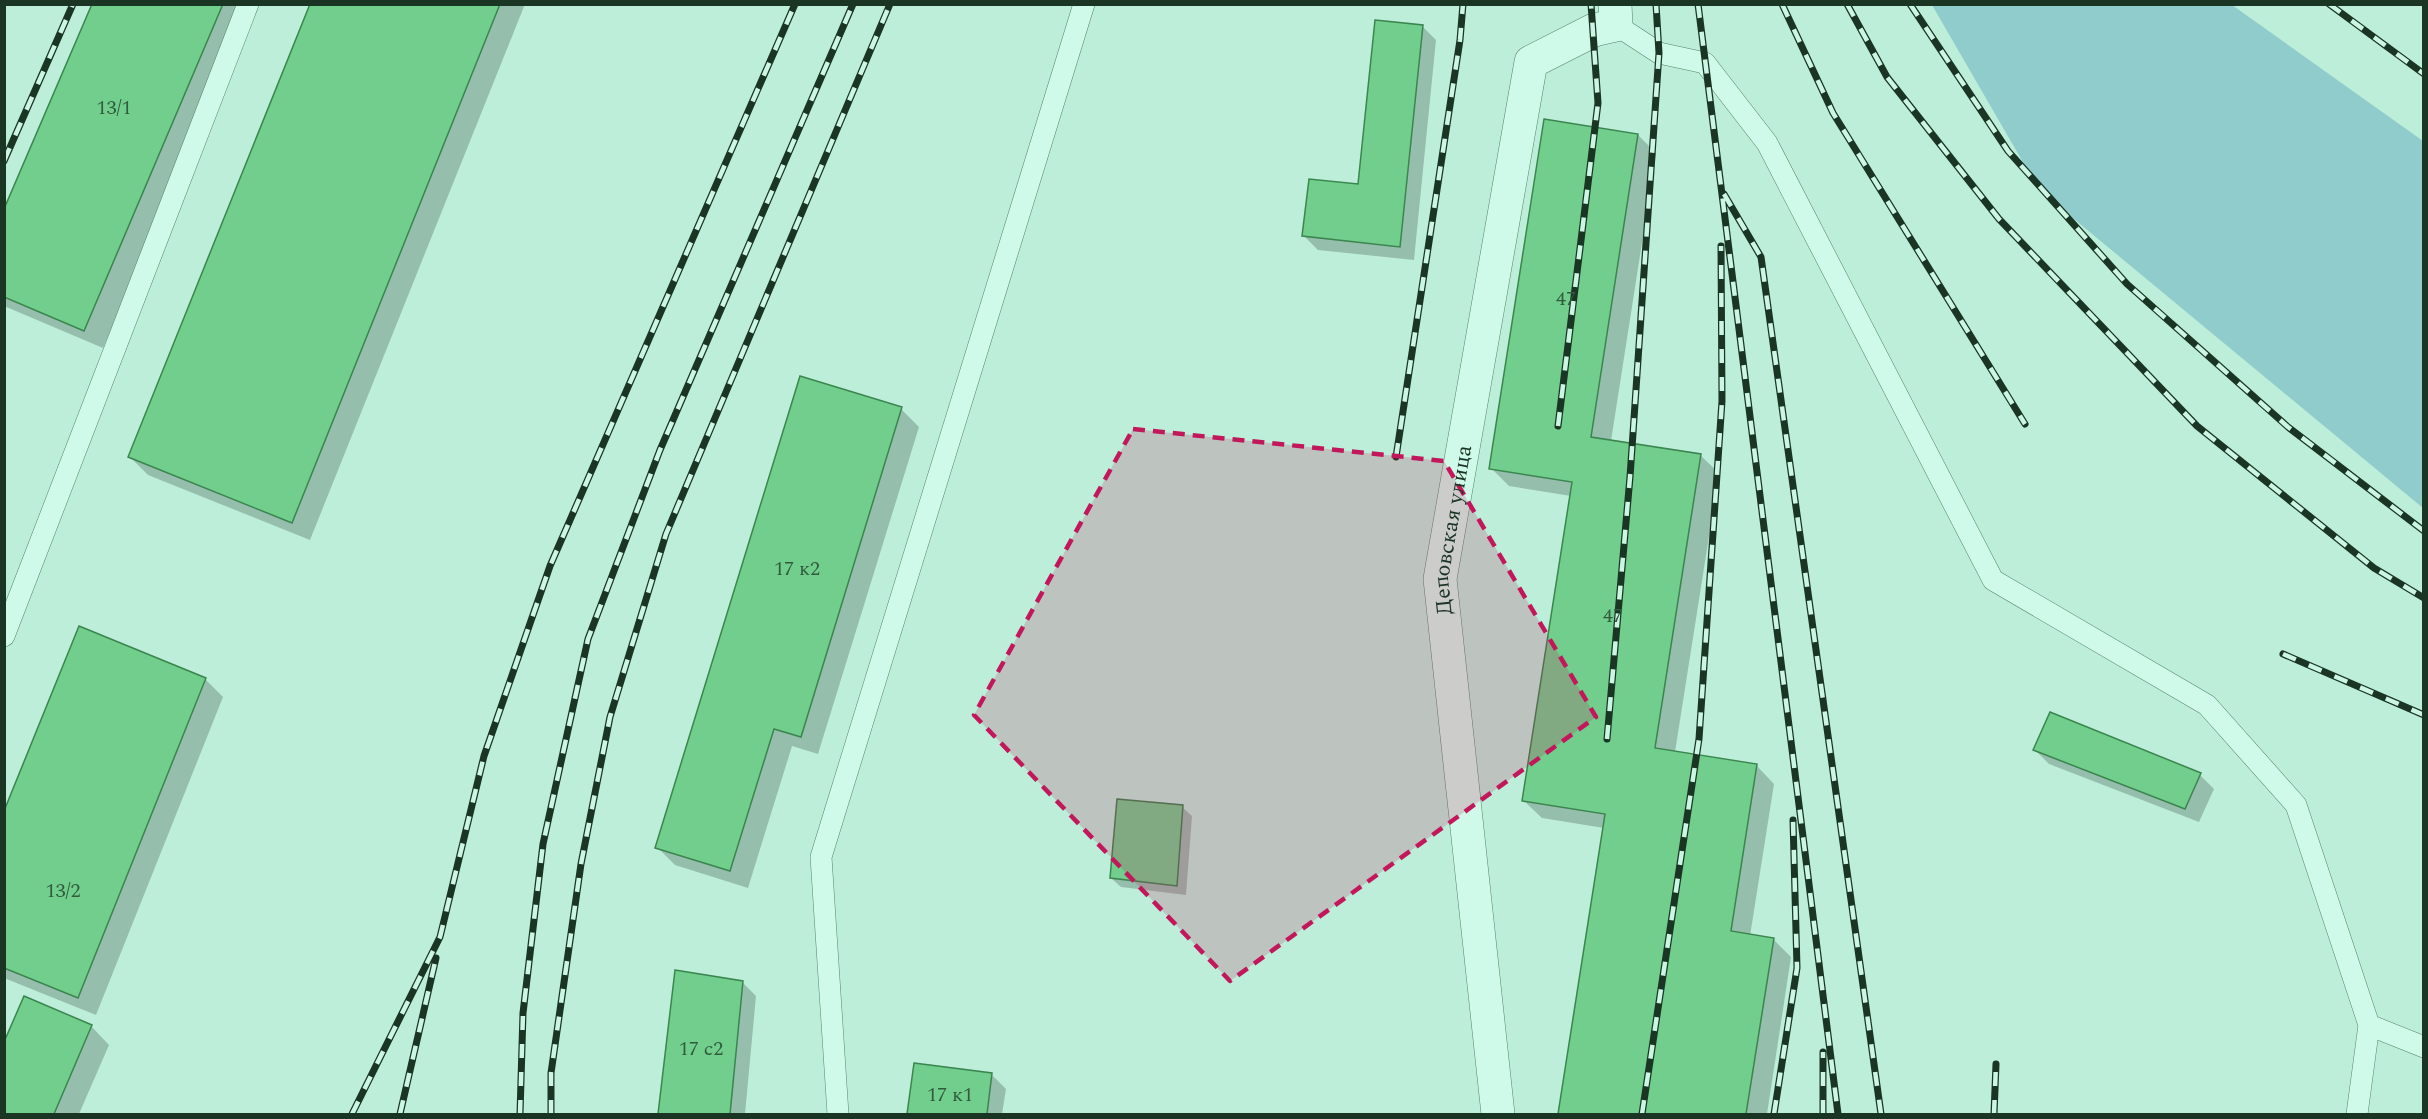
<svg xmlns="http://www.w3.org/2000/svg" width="2428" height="1119" font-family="Spectral,serif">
<rect width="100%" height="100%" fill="#bceed9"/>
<path fill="#90cccc" d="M1932,5H2232L2423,141V508L2039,190Z"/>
<path fill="#0003" d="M93,4H249L103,348L4,306V213Z
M312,4H525L310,540L148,475L130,457Z
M1422,26L1436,40L1414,260L1318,250L1304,236L1360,186Z
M1638,135L1656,153L1611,441L1700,455L1719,473L1675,752L1756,765L1774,784L1750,936L1773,939L1791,957L1767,1114H1559L1604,828L1542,818L1523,800L1571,496L1509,486L1491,468Z
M901,409L919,427L818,754L792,746L748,888L675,865L657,847Z
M205,679L223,697L96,1015L4,978V815Z
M2035,750L2200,775L2214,789L2199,822L2049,764Z
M1182,807L1192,816L1186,895L1121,887L1111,878Z
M676,972L742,982L756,996L745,1114H659Z
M91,1026L109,1045L79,1114H4V1046Z
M915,1065L992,1075L1006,1089L1002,1114H909Z"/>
<path fill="#71ce8c" stroke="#3b854f" stroke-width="1.5" d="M92,4H223L84,331L4,297V209Z
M310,4H500L292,523L128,457Z
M1375,20L1423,25L1400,247L1302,236L1309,179L1358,184Z
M1544,119L1638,134L1591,437L1701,454L1655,748L1757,764L1731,931L1774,938L1746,1114H1558L1605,814L1522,801L1572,482L1489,469Z
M800,376L902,407L801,737L774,729L730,871L655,848Z
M79,626L206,678L78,998L4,968V811Z
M2050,712L2201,773L2185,809L2033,750Z
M1117,799L1183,805L1177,886L1110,878Z
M675,970L743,981L730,1114H658Z
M24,996L92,1025L54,1114H4V1042Z
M914,1063L992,1073L987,1114H907Z"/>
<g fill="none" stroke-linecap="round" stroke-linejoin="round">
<g stroke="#558669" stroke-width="22">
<path id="service" d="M1616,25L1659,53L1705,63L1767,143L1993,580L2207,705L2296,805L2369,1025L2357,1114
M4,636L248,4
M2369,1025L2424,1047
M838,1114L821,857L1084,4"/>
</g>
<g stroke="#558669" stroke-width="34">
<g id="minor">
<path id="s1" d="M1498,1114L1440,579L1531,62L1594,30L1616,25L1615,4"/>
</g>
</g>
<use href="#service" stroke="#cff9e8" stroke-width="21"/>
<use href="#minor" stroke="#cff9e8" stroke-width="33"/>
<g stroke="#1b3524" stroke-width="7">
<path id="rail" d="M1698,4L1838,1114
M1782,4L1833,113L2025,424
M1847,4L1887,77L1999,219L2197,426L2374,568L2424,598
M1910,4L2008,151L2127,284L2288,427L2424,531
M2329,4L2424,74
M4,161L73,4
M1724,194L1761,257L1881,1114
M1558,426L1598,103L1591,4
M1396,457L1460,40L1463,4
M2283,654L2424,715
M1607,739L1630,477L1659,53L1656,4
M352,1114L440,937L484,756L550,566L795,4
M400,1114L436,958
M520,1114L523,1013L543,844L588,639L660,450L853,4
M551,1114V1073L581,864L610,717L666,534L890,4
M1642,1114L1699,739L1722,401L1721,246
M1774,1114L1797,968L1793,820
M1823,1114V1052
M1994,1114L1996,1064"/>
</g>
<use href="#rail" stroke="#ccf6e4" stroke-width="4.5" stroke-dasharray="14" stroke-linecap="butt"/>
</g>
<path fill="#c2185b" fill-opacity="0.2" stroke="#c2185b" stroke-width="4.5" stroke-dasharray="12 8" stroke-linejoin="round" d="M1133,429L1444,461L1596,717L1230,981L974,715Z"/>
<g text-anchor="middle" stroke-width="4.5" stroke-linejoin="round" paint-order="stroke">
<g font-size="20" fill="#305b3e">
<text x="114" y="114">13/1</text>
<text x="1566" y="305">47</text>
<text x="797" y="575">17 к2</text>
<text x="1613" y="622">47</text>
<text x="63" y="897">13/2</text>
<text x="701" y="1055">17 с2</text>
<text x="950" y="1101">17 к1</text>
</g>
<g font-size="22" fill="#1b3524" stroke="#ccf6e4">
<text dy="8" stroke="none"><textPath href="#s1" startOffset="588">Деповская улица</textPath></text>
</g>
</g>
<rect width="2428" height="1119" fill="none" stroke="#1b3524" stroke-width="12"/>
</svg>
